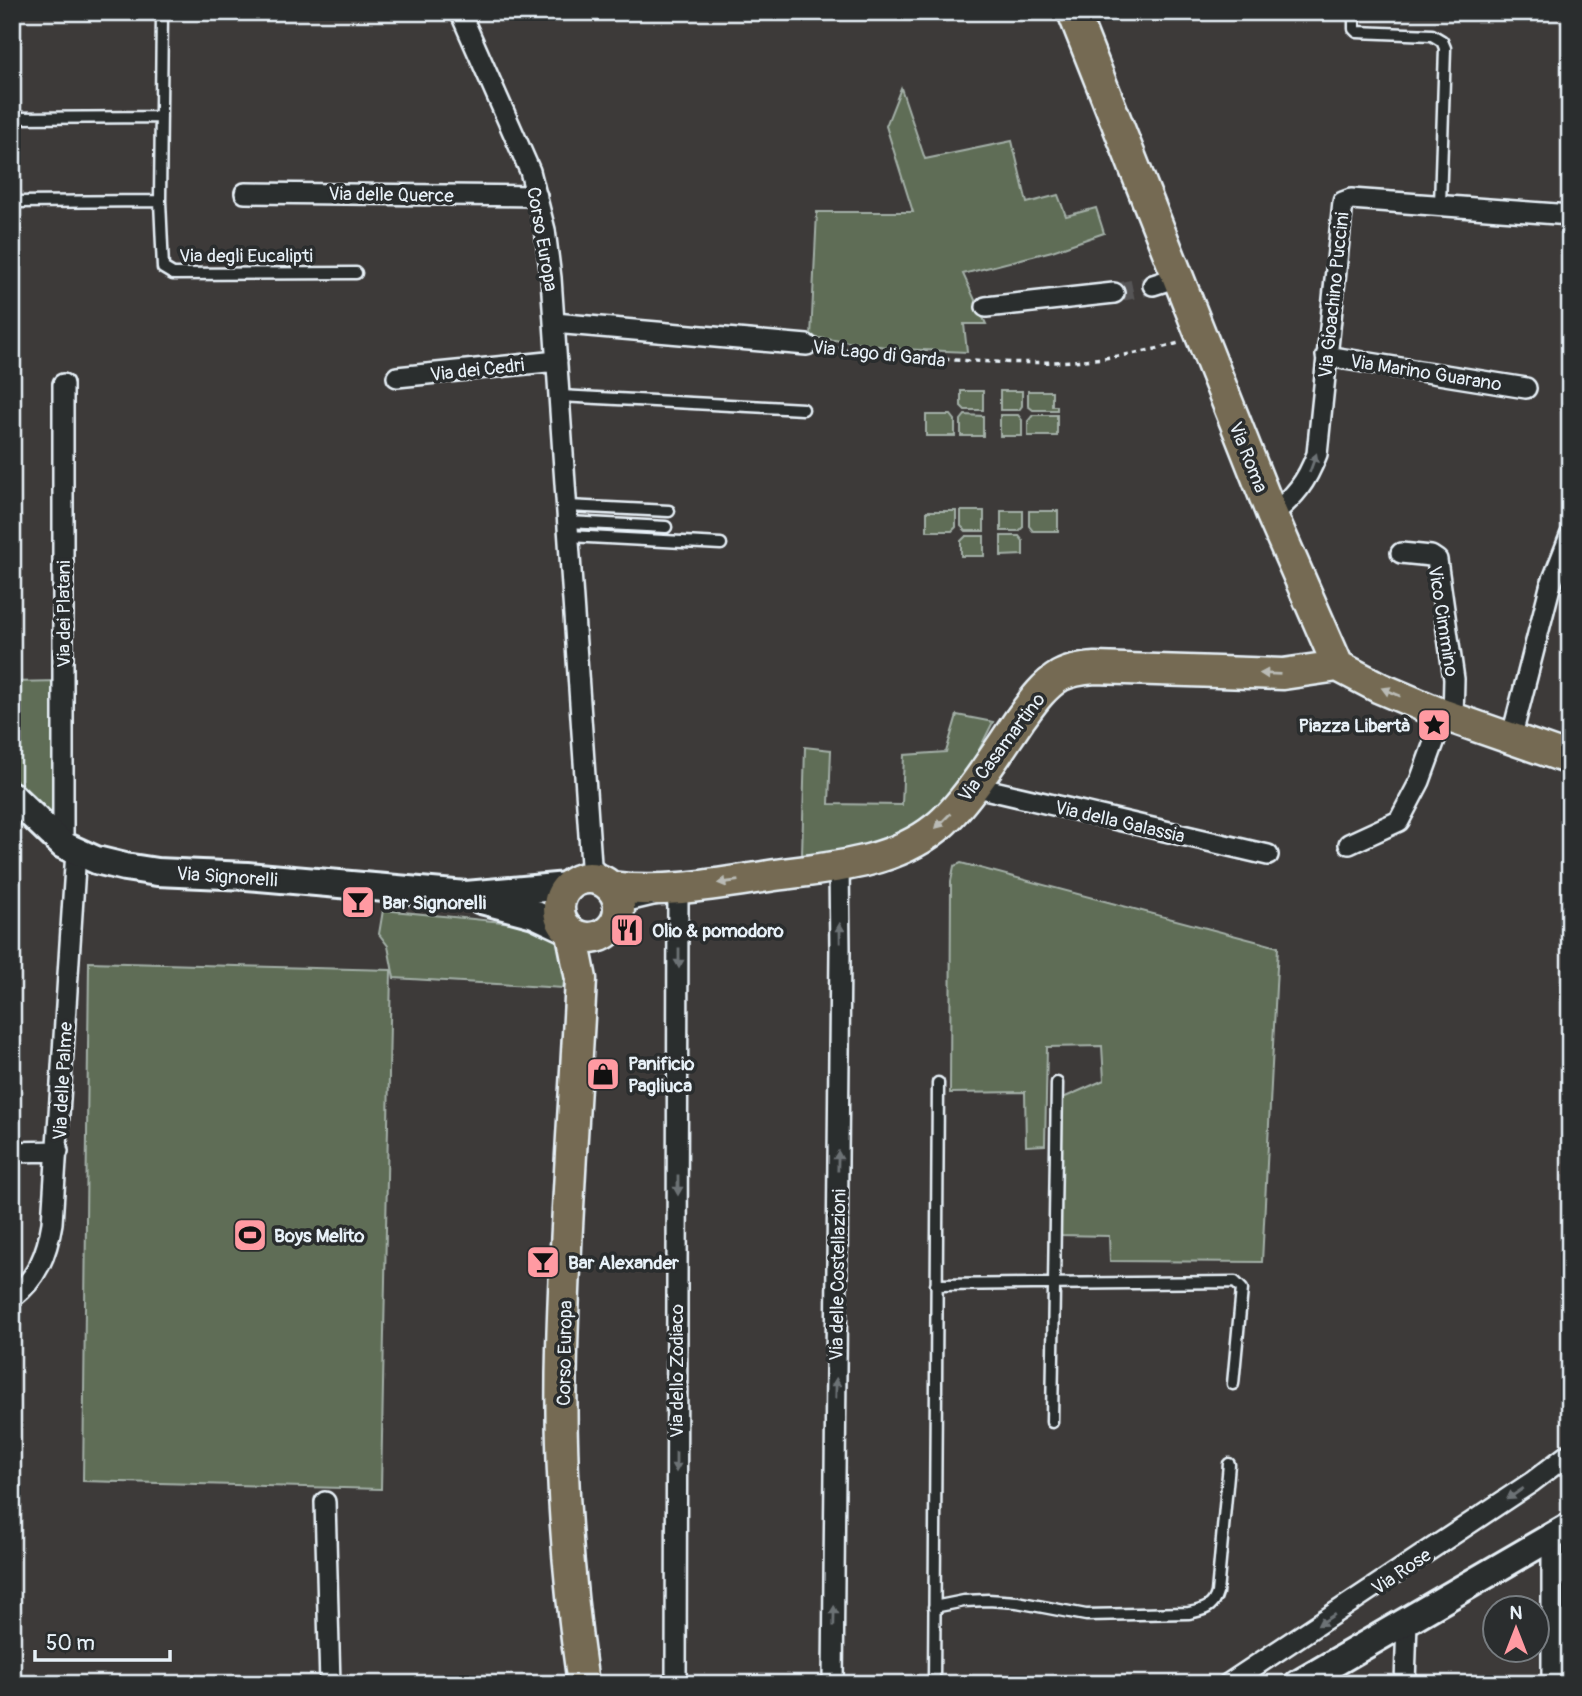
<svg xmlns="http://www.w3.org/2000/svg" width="1582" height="1696" font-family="Pangolin,sans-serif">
<rect width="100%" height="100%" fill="#3d3a39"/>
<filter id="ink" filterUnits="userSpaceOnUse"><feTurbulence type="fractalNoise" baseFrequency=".0143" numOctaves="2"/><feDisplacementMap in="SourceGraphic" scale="14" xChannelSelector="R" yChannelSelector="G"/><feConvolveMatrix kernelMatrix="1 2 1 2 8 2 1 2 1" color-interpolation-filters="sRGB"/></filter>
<g filter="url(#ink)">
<path fill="#5e6d56" stroke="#a3afa7" stroke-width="2" d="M901,88L925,159L1012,141L1027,203L1058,195L1066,216L1096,208L1104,233L1052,251L963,274L986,324H964L967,352L901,349L811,337L817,212H913L886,126Z
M961,391H983V410H965L961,406Z
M1000,391H1022V406L1019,410H1000Z
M1028,391H1052V406H1057V410H1033L1028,406Z
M926,415H951L955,420V436H926Z
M965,415L983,416V436H961V420Z
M1000,415H1018L1022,420V436H1000Z
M1033,415H1057V436H1028V421Z
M927,511H956V527L952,531H927Z
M961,511H984V531H966L961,526Z
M1001,511H1023V527L1019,531H1001Z
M1029,511H1058V531H1033L1029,526Z
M966,536H984V556H961V541Z
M1001,536H1019L1023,541V555L1001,556Z
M58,681L59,826L12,777V682Z
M957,715L993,722L970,768L930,819L886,843L845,854L802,855L805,747L831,750L829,804L902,805L904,755L946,752Z
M961,863L1278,947L1262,1262L1110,1261L1109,1236L1060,1235L1063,1098L1104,1080L1102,1046L1047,1047L1045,1145L1026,1146L1025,1092L950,1093L951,881L954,866Z
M383,910L532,925L557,940L567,960L563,988L394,978L388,946L379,934Z
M89,962L391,970L381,1489L83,1481Z"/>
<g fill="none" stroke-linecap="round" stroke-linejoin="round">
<path stroke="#575556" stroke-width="19" stroke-dasharray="19 10" stroke-linecap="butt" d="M1114,293L1153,285"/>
<g stroke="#e8f1f8" stroke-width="15">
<path id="lane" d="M162,12L160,201L163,268L173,274L356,273
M1354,12V29L1357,32L1432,35L1442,41L1445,48L1440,205
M12,118L161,117
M12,202L160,201
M560,396L803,409
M567,506L669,511
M568,522L666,527
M569,536L721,544
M936,1285L1235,1282L1242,1289L1233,1384
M1052,1422L1057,1083
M934,1607L964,1601L988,1600L1017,1602L1086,1615L1189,1613C1203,1610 1213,1608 1217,1593L1229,1464
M934,1684L938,1083"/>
</g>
<g stroke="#e8f1f8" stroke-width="24">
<path id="street" d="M460,12L530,171L545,230L551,278L591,864L598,879
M245,193L537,196
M1153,285L1178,277
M986,307L1114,293
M554,323L807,345
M1326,356L1526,388
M397,377L557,361
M63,384V845
M1272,515C1295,496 1306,483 1317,454L1343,202L1351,199L1570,215
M1401,553L1431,556L1437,560L1454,679L1453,718
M1511,739L1550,587L1570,536
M972,786L1268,855
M1349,844L1399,821L1420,781L1444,715
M619,903L678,889L676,1684
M12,1152L58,1151
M12,1298C37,1279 47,1254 52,1223L76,851
M325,1502L330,1684
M833,1684L840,950L839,866
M1228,1684L1532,1482L1570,1453
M1405,1684L1407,1620
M1552,1684V1535"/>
</g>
<g stroke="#e8f1f8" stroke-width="32">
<path id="secondary" d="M12,796L63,845L96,860L125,867L157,872L247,876L466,895L567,886
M481,900L534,914L566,929
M1298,1684L1570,1526"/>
</g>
<g stroke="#e8f1f8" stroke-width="35">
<path id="primary" d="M1073,12L1272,515L1338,666L1380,688L1444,715L1570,759
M559 908a30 30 0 1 1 60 0a30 30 0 1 1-60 0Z
M611,887C664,894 716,884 769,876C825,868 890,865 936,828C965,805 998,751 1020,719C1031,704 1043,686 1060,676C1071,670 1083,669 1095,668L1283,674L1338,666
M572,934L581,979C575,1102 565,1226 562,1350C559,1461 567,1574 583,1684"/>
</g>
<path stroke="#e8f1f8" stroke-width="3.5" stroke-dasharray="5 5" stroke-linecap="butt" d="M825,347C943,360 1063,376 1179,343"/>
<use href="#lane" stroke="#2a2d2e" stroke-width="10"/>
<use href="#street" stroke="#2a2d2e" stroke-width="19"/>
<use href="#secondary" stroke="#2a2d2e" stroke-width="26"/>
<use href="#primary" stroke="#746b52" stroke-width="30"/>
</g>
<defs><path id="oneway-solid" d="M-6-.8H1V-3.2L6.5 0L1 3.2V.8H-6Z" transform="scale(1.75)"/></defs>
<g fill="#6c7275">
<use href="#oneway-solid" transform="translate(1313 463) rotate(-70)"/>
<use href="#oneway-solid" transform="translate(840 933) rotate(-91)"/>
<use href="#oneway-solid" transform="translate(679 958) rotate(90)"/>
<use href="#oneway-solid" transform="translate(838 1161) rotate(-89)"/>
<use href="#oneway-solid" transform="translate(678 1185) rotate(90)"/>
<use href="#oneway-solid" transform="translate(836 1388) rotate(-89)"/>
<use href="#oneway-solid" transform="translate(676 1462) rotate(90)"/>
<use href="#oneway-solid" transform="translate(1515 1494) rotate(146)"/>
<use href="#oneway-solid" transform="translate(834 1616) rotate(-89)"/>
<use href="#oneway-solid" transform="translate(1326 1620) rotate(147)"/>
</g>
<g fill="#babbb6">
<use href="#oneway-solid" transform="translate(1270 674) rotate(-178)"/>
<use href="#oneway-solid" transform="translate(1391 692) rotate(-157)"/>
<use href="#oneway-solid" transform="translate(943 821) rotate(135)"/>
<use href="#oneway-solid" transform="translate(728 882) rotate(172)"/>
</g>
</g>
<defs>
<g id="sight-square" transform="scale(1.75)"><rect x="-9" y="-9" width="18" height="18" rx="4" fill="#ff9aa2" stroke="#2a2d2e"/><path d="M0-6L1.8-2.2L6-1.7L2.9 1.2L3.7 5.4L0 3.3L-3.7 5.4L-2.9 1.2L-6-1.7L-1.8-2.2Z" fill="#111"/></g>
<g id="bar-square" transform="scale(1.75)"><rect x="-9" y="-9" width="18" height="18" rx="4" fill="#ff9aa2" stroke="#2a2d2e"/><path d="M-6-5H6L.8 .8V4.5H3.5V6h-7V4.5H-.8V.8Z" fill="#111"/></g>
<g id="restaurant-square" transform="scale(1.75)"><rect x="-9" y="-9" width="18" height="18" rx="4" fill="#ff9aa2" stroke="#2a2d2e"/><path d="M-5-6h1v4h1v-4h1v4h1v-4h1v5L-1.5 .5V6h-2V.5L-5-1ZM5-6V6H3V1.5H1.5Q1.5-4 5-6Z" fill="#111"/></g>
<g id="shop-square" transform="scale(1.75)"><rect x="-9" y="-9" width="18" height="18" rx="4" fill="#ff9aa2" stroke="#2a2d2e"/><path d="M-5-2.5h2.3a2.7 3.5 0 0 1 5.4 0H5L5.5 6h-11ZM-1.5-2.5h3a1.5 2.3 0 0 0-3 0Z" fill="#111"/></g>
<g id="stadium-square" transform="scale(1.75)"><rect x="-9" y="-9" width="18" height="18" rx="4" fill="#ff9aa2" stroke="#2a2d2e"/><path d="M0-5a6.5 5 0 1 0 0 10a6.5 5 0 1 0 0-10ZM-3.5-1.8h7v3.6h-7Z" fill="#111"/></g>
</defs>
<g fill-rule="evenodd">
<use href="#sight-square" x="1434" y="725"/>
<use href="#bar-square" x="358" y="902"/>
<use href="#restaurant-square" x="627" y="930"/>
<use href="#shop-square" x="603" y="1074"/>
<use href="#stadium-square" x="250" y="1235"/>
<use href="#bar-square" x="543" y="1262"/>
</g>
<g text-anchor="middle" stroke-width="7" stroke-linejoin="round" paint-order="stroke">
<g font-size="19" fill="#e8f1f8" stroke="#2a2d2e">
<text transform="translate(391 194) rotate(1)" y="7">Via delle Querce</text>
<text transform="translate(543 239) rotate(80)" y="7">Corso Europa</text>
<text x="246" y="262">Via degli Eucalipti</text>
<text transform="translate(1333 295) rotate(-84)" y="7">Via Gioachino Puccini</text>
<text transform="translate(879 353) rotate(6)" y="7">Via Lago di Garda</text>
<text transform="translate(477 369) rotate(-6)" y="7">Via dei Cedri</text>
<text transform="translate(1426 372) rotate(9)" y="7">Via Marino Guarano</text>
<text transform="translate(1249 457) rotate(68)" y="7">Via Roma</text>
<text transform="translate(63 614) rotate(-90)" y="7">Via dei Platani</text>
<text transform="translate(1444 621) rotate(81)" y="7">Vico Cimmino</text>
<text transform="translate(1001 747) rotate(-53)" y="7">Via Casamartino</text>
<text transform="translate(1120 821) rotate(13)" y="7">Via della Galassia</text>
<text transform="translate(227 876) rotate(4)" y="7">Via Signorelli</text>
<text transform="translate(62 1081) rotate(-87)" y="7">Via delle Palme</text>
<text transform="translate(837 1275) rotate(-89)" y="7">Via delle Costellazioni</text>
<text transform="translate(564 1353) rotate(-89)" y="7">Corso Europa</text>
<text transform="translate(676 1371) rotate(-90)" y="7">Via dello Zodiaco</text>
<text transform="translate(1401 1571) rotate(-34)" y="7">Via Rose</text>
</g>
<g font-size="19" font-weight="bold" fill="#e8f1f8" stroke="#2a2d2e" text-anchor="start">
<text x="1410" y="732" text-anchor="end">Piazza Libertà</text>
<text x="382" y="909">Bar Signorelli</text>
<text x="652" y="937">Olio &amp; pomodoro</text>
<text x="628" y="1070">Panificio<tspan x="628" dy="22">Pagliuca</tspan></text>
<text x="274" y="1242">Boys Melito</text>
<text x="568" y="1269">Bar Alexander</text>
</g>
</g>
<rect width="1582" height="1696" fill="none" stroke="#2a2d2e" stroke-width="42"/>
<rect x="21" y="21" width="1540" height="1654" fill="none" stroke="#e8f1f8" stroke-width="2.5" filter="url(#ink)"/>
<g transform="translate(1516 1629)"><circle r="33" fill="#2a2d2e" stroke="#767b7f" stroke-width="2"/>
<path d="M0-5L12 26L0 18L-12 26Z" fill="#ff9aa2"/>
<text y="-10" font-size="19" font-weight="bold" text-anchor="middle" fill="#e8f1f8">N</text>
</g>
<path d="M35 1650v10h135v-10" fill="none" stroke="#e8f1f8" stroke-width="3.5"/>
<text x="46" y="1650" font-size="21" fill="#e8f1f8" stroke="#2a2d2e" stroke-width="5" paint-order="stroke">50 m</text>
</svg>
